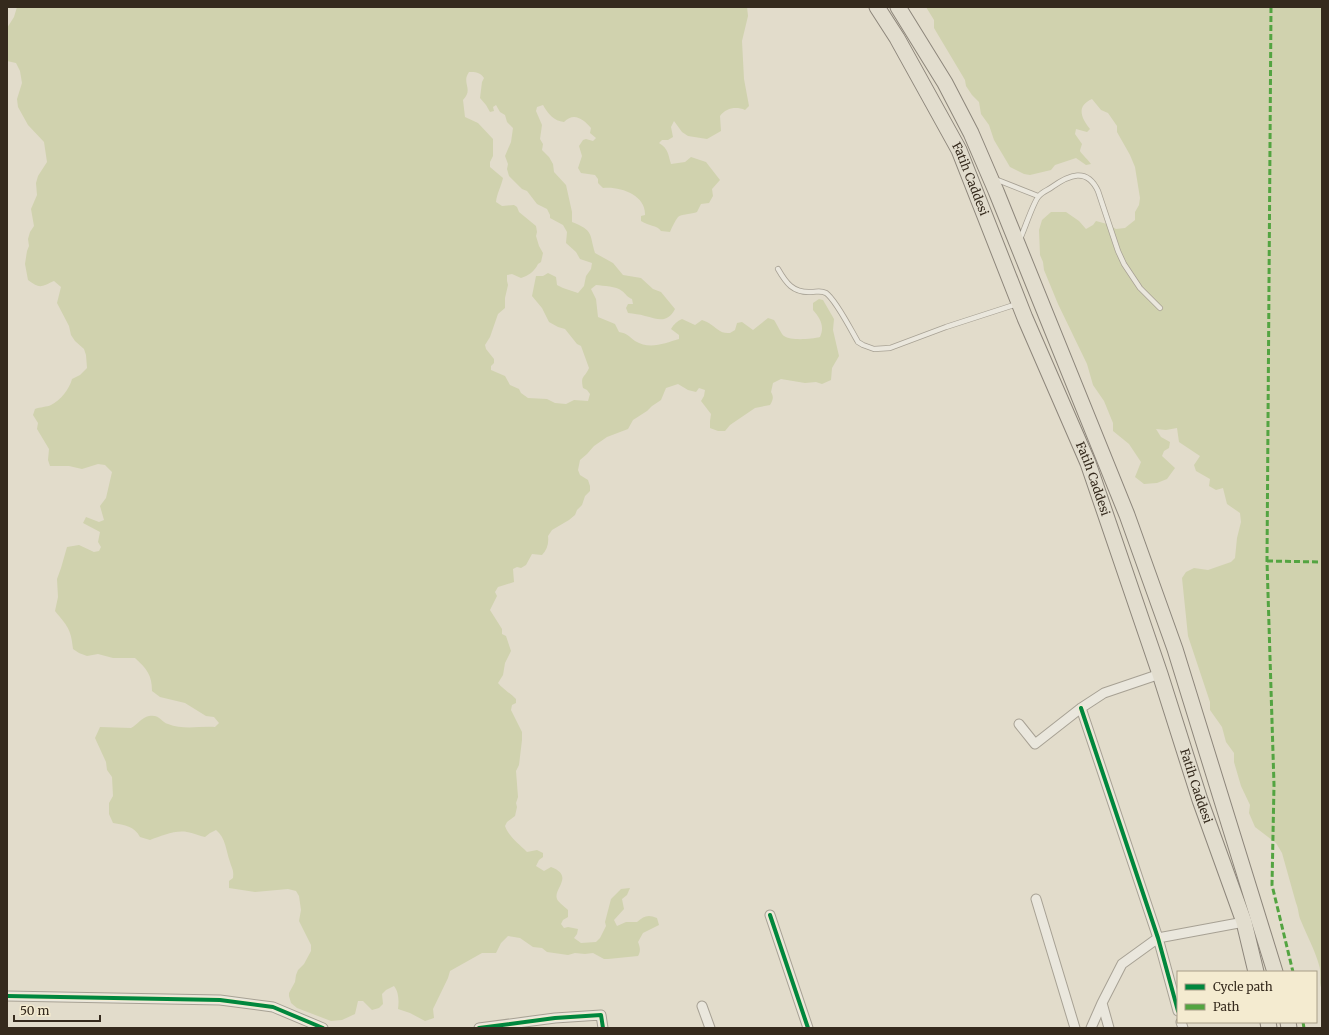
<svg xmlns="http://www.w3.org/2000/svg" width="1329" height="1035" font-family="Merriweather,serif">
<rect width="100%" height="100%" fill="#e2dccb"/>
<path fill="#d0d2ae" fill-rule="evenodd" d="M17,7H747L748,16L742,41L744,79L749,106L745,110C736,106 726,108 720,116L721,131L707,139L688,136L682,132L674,121L671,127L673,137L668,140H662L659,143C669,149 668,155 671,164L685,162L691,157L706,162L720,180L712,189L713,196L709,203L701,204L697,212C692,214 681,214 678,217C675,221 672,227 670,232L661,231C657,225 648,226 641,221V216L645,215C646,195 620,186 603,188L598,183V179L595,175L581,173L578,168L582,156L579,146L583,140L586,139L593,141L596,138L590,133L591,128C583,119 574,112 564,122C554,121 548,114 543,105L537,107L536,111L542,125L540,139L543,144L542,150L549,157L553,164L554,172L566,185L572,212V222C594,231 589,233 595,253L613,263L623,275L641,278L653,289L661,292L675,309C667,324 658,319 645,316C639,314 634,314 628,313L626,308L628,304H633L632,299C627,297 626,294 622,291C616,286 604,286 596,285L591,289L596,299L598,317L615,324L619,332C629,334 628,336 635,341C650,350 665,343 679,339V335L671,329C674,324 677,321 682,319L695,325L702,320C709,322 714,327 720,331C723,333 727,333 730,333L735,330L737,323L742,322L753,330L768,318L774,320C777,324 781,334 784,336C791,341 812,339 820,337C825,326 820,318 813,310V303L819,299L823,300L834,319L833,330L839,356L832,368L831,380L822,384L816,382L805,383L781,379L773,383L771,392C774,397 773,400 770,405L755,408L730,425L725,431H718L710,428V421L711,414L701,401L704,396L705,390L699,388L696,392L688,390L678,384L666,388L661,400L652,406L647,411L633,420L628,429L607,437L594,446L587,454L580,460L578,470L580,475L588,480L590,486V491L585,496L582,505L577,510L575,515L569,520L552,530L548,536C549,544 547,550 542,555L532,554L526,565L521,568L517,567L513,569L514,582L498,587L495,592L497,596L490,610L502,629V634L506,636L511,651L505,663L503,675L498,683C503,689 510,693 516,699V703L512,705L511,710L522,732V740L519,765L516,771L518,797L516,803L517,807L515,816L507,822L505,826C509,837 519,844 527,852L537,850L543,853V857L539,860L536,866L544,871L551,867C575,876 553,889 557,899C558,902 565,907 568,910V917L563,920L561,924L564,928L568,927L578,929L577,934L574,938L581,943L596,942L600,938L606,926L605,922L611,899L621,889L630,888L627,895L622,899L624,909L614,920L617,926L626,922H637C644,916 648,914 657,918L659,925L643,933L638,942C640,947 641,951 638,956L608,959H604L593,953L585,954L575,953L568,955L547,952L542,948L533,947L520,938L508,936L501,943L496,953H482L450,971L448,978L433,1009L434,1018L425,1021L410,1013L398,1009C399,1002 399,992 394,986L386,990L382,994L383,1004L379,1008L372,1010L363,1001H358L355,1014L342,1020L331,1021L297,1008L291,1003L289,996V993L295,982L296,975L298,970L304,964L311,951V945L299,921L301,910L299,896L296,891L288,889L255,892L229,888V881L233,878C234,870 232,869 230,862C226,851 226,838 216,830L210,833L205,837C200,836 193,833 187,832C175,830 161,836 150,840L140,837C134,826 125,825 113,823L109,814V803L113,796L112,777L107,770L106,762L95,738L100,727L131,728C137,725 142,717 149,716C160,714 161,722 168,724C183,730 199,726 215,727L219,723L214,717L206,716L185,703L160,697L152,691C152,675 147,669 135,658H113L98,654L87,656L79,653L73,649C71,628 67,626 55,611L58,597L57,579L61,568L67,547L79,545L94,552L99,551L101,547L98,542L100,532L83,523L86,517L99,522L104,520L100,506L106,498L112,472L105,465L98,464L82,469L69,466H50L48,460L49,449L37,429L38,423L33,415L35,409C40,407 47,407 51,405C60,401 70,388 72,379L80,375L87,368L86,355L84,349L75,341L71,335L69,326L57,303L61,287L54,281C41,287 40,289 28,280L25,264L27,251L29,246L28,239L30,232L34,226L31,209L37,195L36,183L38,176L47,162L44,142L28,125L18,107L17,99L22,83L20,71L16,63L7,61V28L14,17ZM469,72C475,72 480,72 484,78L482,82L480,98L486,105L490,112L494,111L493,107L496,105L500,112L505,115L507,122L513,128L511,142L505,156L508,164L507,169L509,176L522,189L527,191L537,204L547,209L550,215V218L563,225L567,232L566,243L576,252L580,259L592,263L591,269L586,276L584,286L578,293L563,288L557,285L556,277L548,273L543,276H536L532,296L542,308L549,322L558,327L565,329L577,344L581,346L589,368C585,378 580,375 583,388L587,390L590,394L588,401L574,400L566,404L555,403L547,399L528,398L521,393L519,389L510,385L505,376L491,370V366L494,363V359L486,349L485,345L490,337L498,314L505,308V298L508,285L507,281V275L512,274L521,278C528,276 535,271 538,264L541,262L543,253L539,246L536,236L537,232L536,226L519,212L517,207L514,205L502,206L496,202C497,193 501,187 503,178L490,167V162L493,156V139L478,123L465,117L463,100C474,89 461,83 469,72Z
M926,7H1322V990C1318,982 1322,974 1319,965C1315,950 1307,936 1301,921C1298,915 1299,910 1296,903L1282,853L1276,843L1255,827L1249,813L1250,805L1241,786L1234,762V753L1226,742L1222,727L1210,710V702L1188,636L1182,578L1186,572L1194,568L1208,570L1231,562L1235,558L1237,538L1241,522L1240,513L1227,504L1223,488L1216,490L1209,486L1210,479L1196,471L1194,465L1200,456L1179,442L1177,428L1166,430L1156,429L1161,437L1170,442L1169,448L1164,451L1162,456L1175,468L1167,479L1157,483L1144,484L1135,477L1141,462L1129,444L1113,431V423L1104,401L1093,385L1087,364L1058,304L1044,270L1043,262L1040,255L1039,230L1042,220L1051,212H1066L1079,221L1086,229L1093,225L1096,221L1107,224L1116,229L1125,228L1135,220V212L1139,205L1140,198L1135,167L1130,155L1117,132V126L1108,113L1101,110L1092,99C1076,106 1081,118 1090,129L1087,132L1076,129L1075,134L1082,144C1082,144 1080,150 1080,151C1080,152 1090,162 1091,164L1086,165L1076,158L1055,165L1051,170L1030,175L1024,174L1010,167L994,140L989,125L981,114L979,102L972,95L966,86L965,80L934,28V20Z"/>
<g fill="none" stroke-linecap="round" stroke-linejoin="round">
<g stroke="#a7a194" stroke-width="6">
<path id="service" d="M995,179L1038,196
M1020,239C1024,231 1034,200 1039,196C1042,192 1048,190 1052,187C1069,175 1087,167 1098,191L1118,251L1124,264L1140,288L1160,308
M778,269C786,283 793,293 811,292C817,292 820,290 826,293C836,300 851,330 858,342L863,345L874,349L890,348L946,327L1017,304"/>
</g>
<g stroke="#a7a194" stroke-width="11">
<path id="minor" d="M1081,708L1158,938L1178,1011
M1019,724L1035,744L1081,708L1104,693L1160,674
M1036,899L1075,1028
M770,915L808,1028
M7,996L220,1000L273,1007L323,1028
M1102,1003L1109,1028
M702,1006L710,1028
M1181,1022L1183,1028
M479,1028L555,1018L601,1015L603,1028
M1091,1028L1102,1003L1122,964L1158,938L1244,922"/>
</g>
<g stroke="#8d867b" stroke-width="17">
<g id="primary">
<path id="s1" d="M877,7L897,38L959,150L1025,318L1088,463L1160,674L1200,800L1244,922L1256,972"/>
<path d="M898,7L945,83L971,133L996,191L1127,515L1175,649L1275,972"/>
<path d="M1268,1022L1269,1028"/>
<path d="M1288,1022L1289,1028"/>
</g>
</g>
<use href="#service" stroke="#eae7dd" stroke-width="4.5"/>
<use href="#minor" stroke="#eae7dd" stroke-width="9"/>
<use href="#primary" stroke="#e2ddce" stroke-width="15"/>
<path stroke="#53a441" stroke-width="3" stroke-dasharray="6 3" stroke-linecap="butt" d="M1271,7L1267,561L1274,785L1272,885L1293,972
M1267,561L1322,562
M1303,1022L1304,1028"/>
<g stroke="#f4ebd0" stroke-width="6">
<path id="cycleway" d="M1081,708L1158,938L1178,1011
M770,915L808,1028
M7,996L220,1000L273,1007L323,1028
M479,1028L555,1018L601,1015L603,1028"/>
</g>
<use href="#cycleway" stroke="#00873e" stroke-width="4"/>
</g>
<g text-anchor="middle" stroke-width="3" stroke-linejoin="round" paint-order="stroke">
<g font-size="12" fill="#352a1d" stroke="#f4ebd0">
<text dy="4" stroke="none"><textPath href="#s1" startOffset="196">Fatih Caddesi</textPath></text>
<text dy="4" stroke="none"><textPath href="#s1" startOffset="520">Fatih Caddesi</textPath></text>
<text dy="4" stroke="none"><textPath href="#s1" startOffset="844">Fatih Caddesi</textPath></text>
</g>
</g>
<rect width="1329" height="1035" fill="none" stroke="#352a1d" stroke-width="16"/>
<rect x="1177" y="971" width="140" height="52" fill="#f4ebd0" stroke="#a89e88"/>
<rect x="1185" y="984" width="20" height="6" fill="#00873e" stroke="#a89e88"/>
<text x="1213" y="991" font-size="12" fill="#352a1d">Cycle path</text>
<rect x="1185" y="1004" width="20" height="6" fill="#53a441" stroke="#a89e88"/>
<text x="1213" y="1011" font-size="12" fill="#352a1d">Path</text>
<path d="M14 1015v6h86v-6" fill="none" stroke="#352a1d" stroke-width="2"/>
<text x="20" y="1015" font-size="12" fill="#352a1d" stroke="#f4ebd0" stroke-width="3" paint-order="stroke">50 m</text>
</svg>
